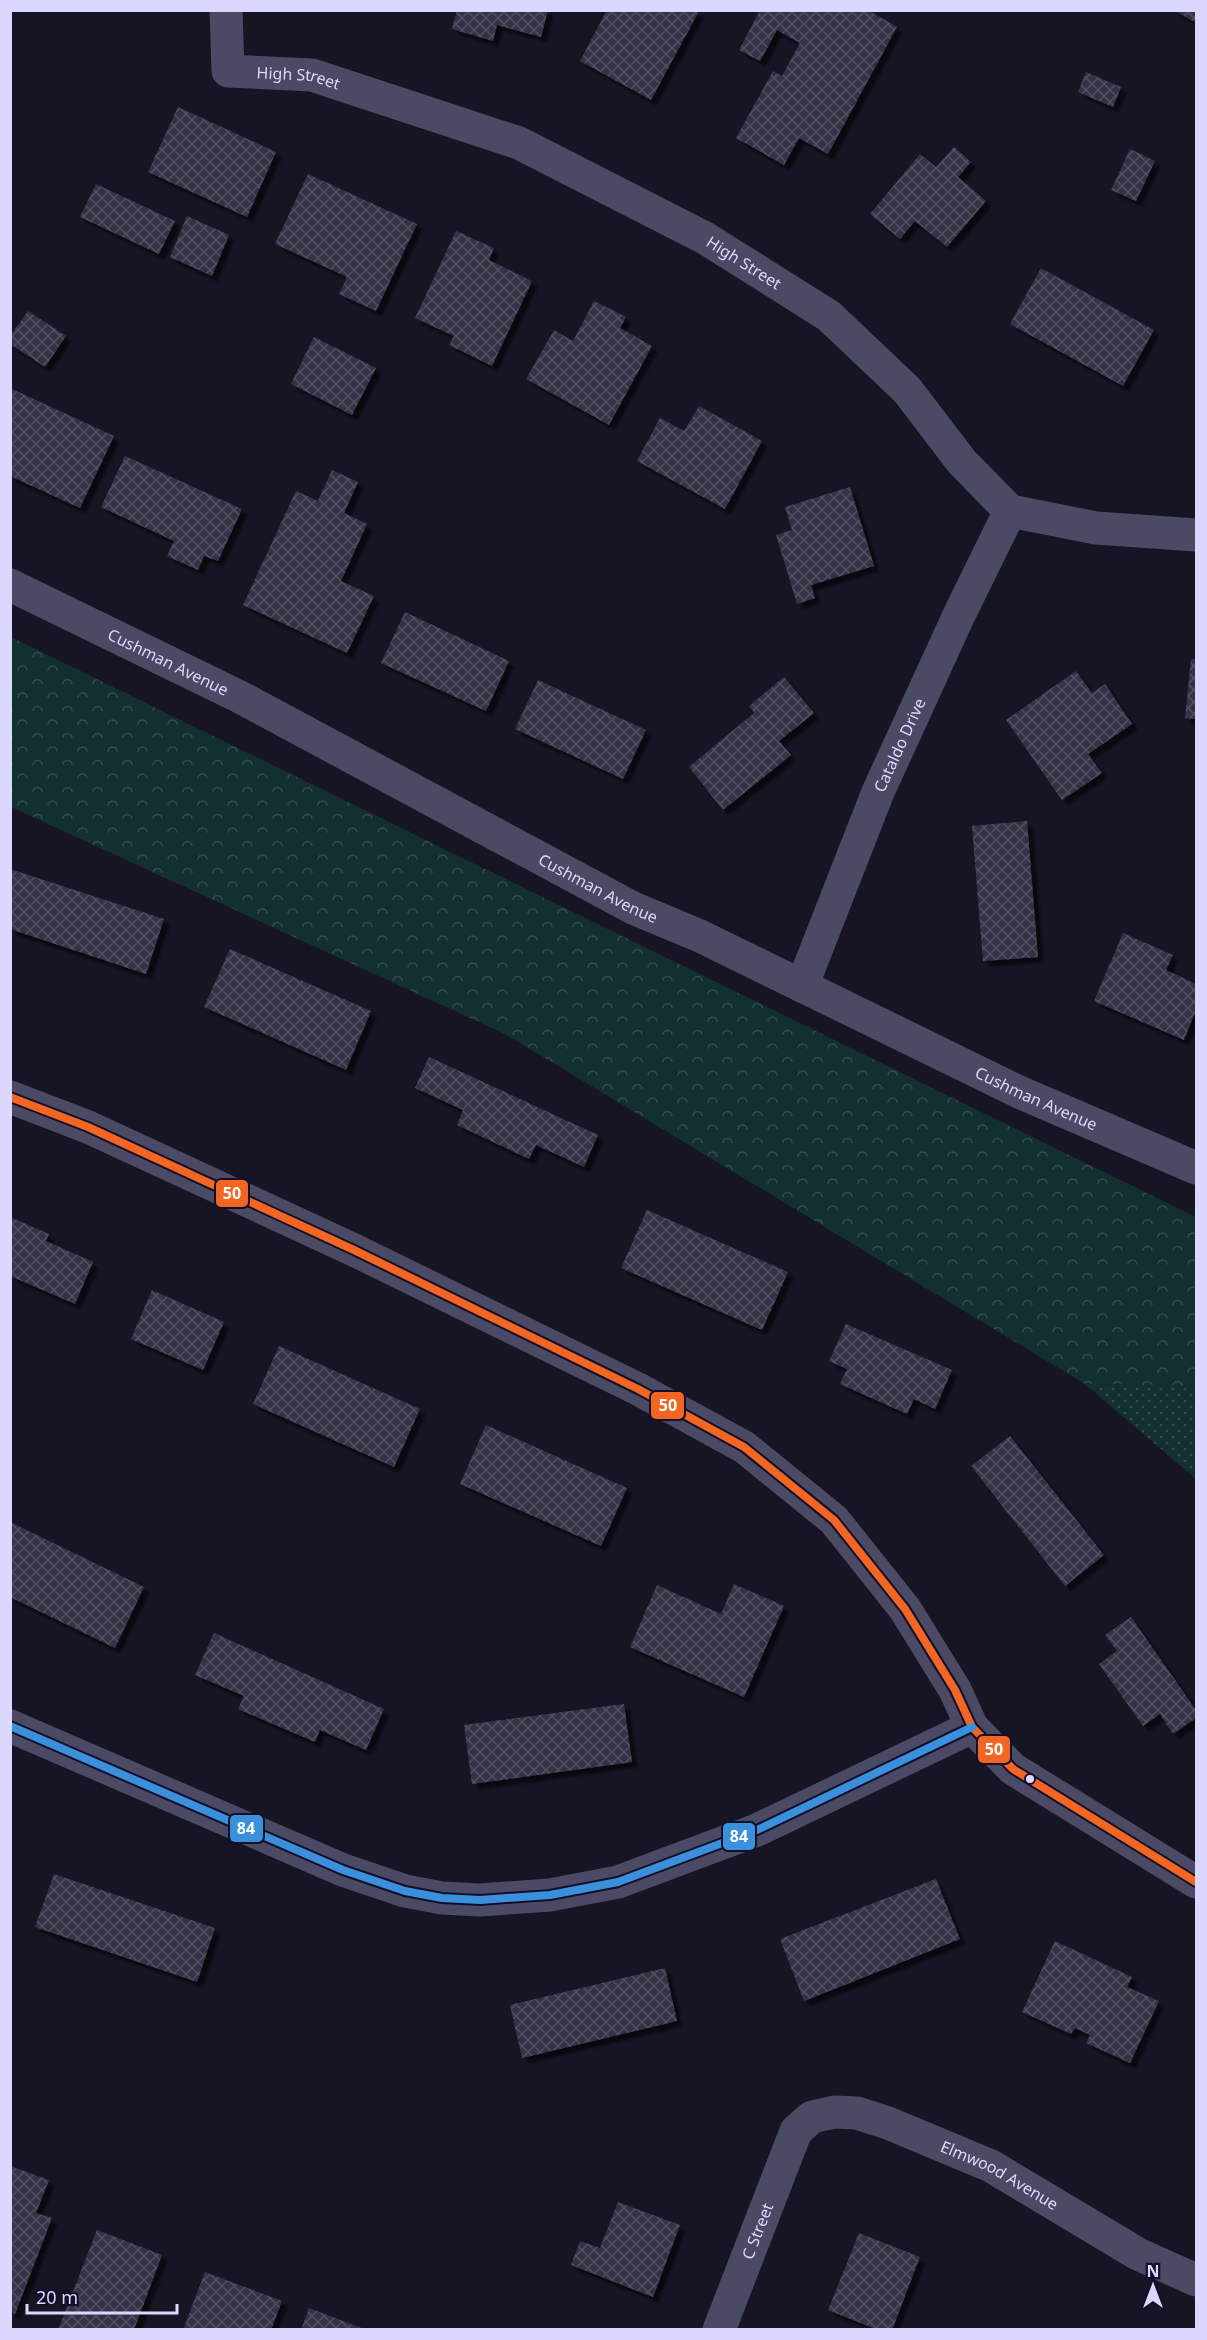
<svg xmlns="http://www.w3.org/2000/svg" width="1207" height="2340" font-family="'Noto Sans',sans-serif">
<defs>
<pattern id="grass-dots" width="8" height="8" patternUnits="userSpaceOnUse" patternTransform="scale(1.5)"><rect width="8" height="8" fill="#133030"/><path d="M2 2h.1M6 6h.1" fill="none" stroke="#354d4f" stroke-width="1.8" stroke-linecap="round"/></pattern>
<pattern id="forest-crowns" width="20" height="18" patternUnits="userSpaceOnUse" patternTransform="scale(1.5)"><rect width="20" height="18" fill="#133030"/><path d="M2 6a3 3 0 1 1 6 0M12 15a3 3 0 1 1 6 0" fill="none" stroke="#354d4f"/></pattern>
<pattern id="building-cross-hatch" width="8" height="8" patternUnits="userSpaceOnUse" patternTransform="scale(1.5)"><rect width="8" height="8" fill="#353346"/><path d="M0 0l8 8M0 8l8-8" fill="none" stroke="#525062"/></pattern>
<filter id="shadow"><feDropShadow dx="5.5" dy="5.5" stdDeviation="1.5" flood-color="#0009"/></filter>
</defs>
<rect width="100%" height="100%" fill="#171524"/>
<path fill="url(#grass-dots)" d="M1085,1384L1196,1386V1479Z"/>
<path fill="url(#forest-crowns)" d="M11,637L1196,1217V1386L1085,1384L505,1034L11,807Z"/>
<path fill="url(#building-cross-hatch)" filter="url(#shadow)" d="M457,10H548L541,37L497,25L493,41L452,29Z
M607,10H693L698,13L651,100L580,61Z
M760,10H868L897,27L828,154L799,138L784,165L736,138L773,71L782,76L800,43L777,30L760,61L739,50Z
M1174,10H1196V23Z
M1086,72L1121,87L1113,107L1078,92Z
M178,107L276,152L247,217L148,172Z
M954,147L971,162L958,177L986,201L947,247L915,221L900,239L870,214L920,154L936,167Z
M1130,149L1155,161L1136,201L1111,190Z
M308,174L417,224L376,311L339,294L347,277L275,244Z
M96,184L175,221L159,254L80,217Z
M187,216L229,235L212,276L170,257Z
M456,231L494,248L489,260L532,281L492,366L449,345L454,336L415,318Z
M1041,268L1154,330L1123,386L1010,324Z
M594,301L626,317L620,328L652,346L609,425L526,379L554,330L573,341Z
M28,311L66,336L45,367L10,344V336Z
M314,337L376,368L352,415L291,384Z
M10,388L114,436L80,508L10,476Z
M699,406L762,441L725,509L637,461L660,418L684,431Z
M125,456L242,509L218,561L204,556L198,570L167,556L174,541L101,507Z
M332,470L358,482L344,513L367,524L341,581L374,596L347,653L243,605L296,491L318,501Z
M850,487L874,566L811,585L815,598L797,604L776,535L792,530L785,507Z
M405,612L509,661L486,711L381,663Z
M1191,659H1196V719L1185,718Z
M1076,671L1092,693L1105,684L1132,724L1088,754L1102,773L1062,800L1006,720Z
M784,677L814,713L779,741L791,755L723,810L689,767L754,713L749,706Z
M538,680L646,730L623,779L515,729Z
M1027,821L1038,957L983,961L972,826Z
M10,869L164,919L146,974L10,929Z
M1123,933L1173,955L1166,970L1196,984V1010L1184,1040L1094,1001Z
M230,949L371,1011L346,1070L204,1007Z
M429,1057L598,1135L584,1167L536,1145L529,1159L457,1125L463,1110L415,1088Z
M647,1210L788,1272L762,1330L621,1268Z
M10,1217L49,1234L46,1241L93,1262L75,1304L10,1276Z
M152,1290L224,1322L203,1370L131,1339Z
M846,1324L952,1370L935,1409L914,1399L907,1414L840,1384L847,1369L829,1361Z
M279,1346L420,1409L394,1467L253,1404Z
M486,1425L627,1488L601,1546L460,1484Z
M1010,1436L1104,1555L1065,1586L971,1466Z
M10,1522L144,1587L115,1648L10,1597Z
M734,1584L784,1606L744,1697L630,1647L657,1585L721,1614Z
M1131,1617L1196,1710V1718L1173,1734L1160,1714L1143,1726L1099,1664L1117,1651L1105,1635Z
M214,1633L384,1709L366,1750L320,1730L315,1742L238,1709L244,1696L195,1675Z
M624,1704L632,1762L472,1784L464,1725Z
M54,1874L215,1928L197,1982L35,1927Z
M936,1879L960,1939L804,2001L780,1939Z
M1055,1941L1132,1977L1127,1987L1159,2001L1130,2063L1086,2043L1090,2035L1075,2028L1071,2034L1022,2012Z
M665,1968L677,2021L522,2058L510,2005Z
M10,2166L49,2180L36,2213L52,2218L15,2314L10,2312Z
M618,2202L680,2225L653,2297L571,2265L580,2241L600,2248Z
M97,2230L162,2255L134,2330H58Z
M859,2233L920,2257L892,2330H878L828,2310Z
M205,2272L282,2301L271,2330H183Z
M309,2308L364,2329V2330H301Z"/>
<g fill="none" stroke-linecap="round" stroke-linejoin="round">
<g stroke="#4a4a65" stroke-width="33">
<path id="s1" d="M226,10L228,71L312,75L519,143L705,238L829,316L907,390L962,462L1010,511L1096,528L1196,535"/>
<path id="s2" d="M10,585L240,697L633,908L700,936L1019,1092L1196,1168"/>
<path id="s3" d="M802,986L878,792L959,615L1010,511"/>
<path d="M10,1097L88,1127L354,1250L638,1389L744,1447L834,1520L905,1609L955,1690L972,1727L1013,1769L1196,1882"/>
<path d="M10,1726L343,1870L405,1891L442,1898L480,1900L550,1895L618,1882L757,1830L972,1727"/>
<path id="s4" d="M719,2330L796,2131L812,2117L834,2112L857,2113L888,2123L991,2166L1138,2254L1196,2280"/>
</g>
<g stroke="#130f2a" stroke-width="12">
<path id="bus-1" d="M10,1097L88,1127L354,1250L638,1389L744,1447L834,1520L905,1609L955,1690L972,1727L1013,1769L1196,1882"/>
</g>
<g stroke="#130f2a" stroke-width="12">
<path id="bus-2" d="M10,1726L343,1870L405,1891L442,1898L480,1900L550,1895L618,1882L757,1830L972,1727"/>
</g>
<use href="#bus-1" stroke="#f26522" stroke-width="8"/>
<use href="#bus-2" stroke="#3a90db" stroke-width="8"/>
</g>
<circle fill="#dbd8ff" stroke="#130f2a" stroke-width="2" cx="1030" cy="1779" r="5"/>
<g text-anchor="middle" stroke-width="4.5" stroke-linejoin="round" paint-order="stroke">
<g font-size="16" fill="#dbd8ff" stroke="#130f2a">
<text dy="6" stroke="none"><textPath href="#s1" startOffset="132">High Street</textPath></text>
<text dy="6" stroke="none"><textPath href="#s1" startOffset="618">High Street</textPath></text>
<text dy="6" stroke="none"><textPath href="#s2" startOffset="176">Cushman Avenue</textPath></text>
<text dy="6" stroke="none"><textPath href="#s3" startOffset="260">Cataldo Drive</textPath></text>
<text dy="6" stroke="none"><textPath href="#s2" startOffset="662">Cushman Avenue</textPath></text>
<text dy="6" stroke="none"><textPath href="#s2" startOffset="1148">Cushman Avenue</textPath></text>
<text dy="6" stroke="none"><textPath href="#s4" startOffset="436">Elmwood Avenue</textPath></text>
<text dy="6" stroke="none"><textPath href="#s4" startOffset="106">C Street</textPath></text>
</g>
</g>
<g stroke="#130f2a" stroke-width="2">
<rect x="215" y="1179" width="34" height="29" rx="6" fill="#f26522"/>
<rect x="650" y="1391" width="35" height="29" rx="6" fill="#f26522"/>
<rect x="977" y="1735" width="34" height="29" rx="6" fill="#f26522"/>
<rect x="229" y="1814" width="35" height="29" rx="6" fill="#3a90db"/>
<rect x="722" y="1822" width="34" height="29" rx="6" fill="#3a90db"/>
</g>
<g font-size="16" text-anchor="middle" font-weight="bold" fill="#fff">
<text x="232" y="1199">50</text>
<text x="668" y="1411">50</text>
<text x="994" y="1755">50</text>
<text x="246" y="1834">84</text>
<text x="739" y="1842">84</text>
</g>
<rect width="1207" height="2340" fill="none" stroke="#dbd8ff" stroke-width="24"/>
<g transform="translate(1153 2286)" stroke="#130f2a" stroke-width="4.5" paint-order="stroke">
<path d="M0-4.5L10 22L0 15L-10 22Z" fill="#dbd8ff"/>
<text y="-9" font-size="16" font-weight="bold" text-anchor="middle" fill="#dbd8ff">N</text>
</g>
<path d="M27 2304v9h150v-9" fill="none" stroke="#dbd8ff" stroke-width="3"/>
<text x="36" y="2304" font-size="18" fill="#dbd8ff" stroke="#130f2a" stroke-width="4.5" paint-order="stroke">20 m</text>
</svg>
